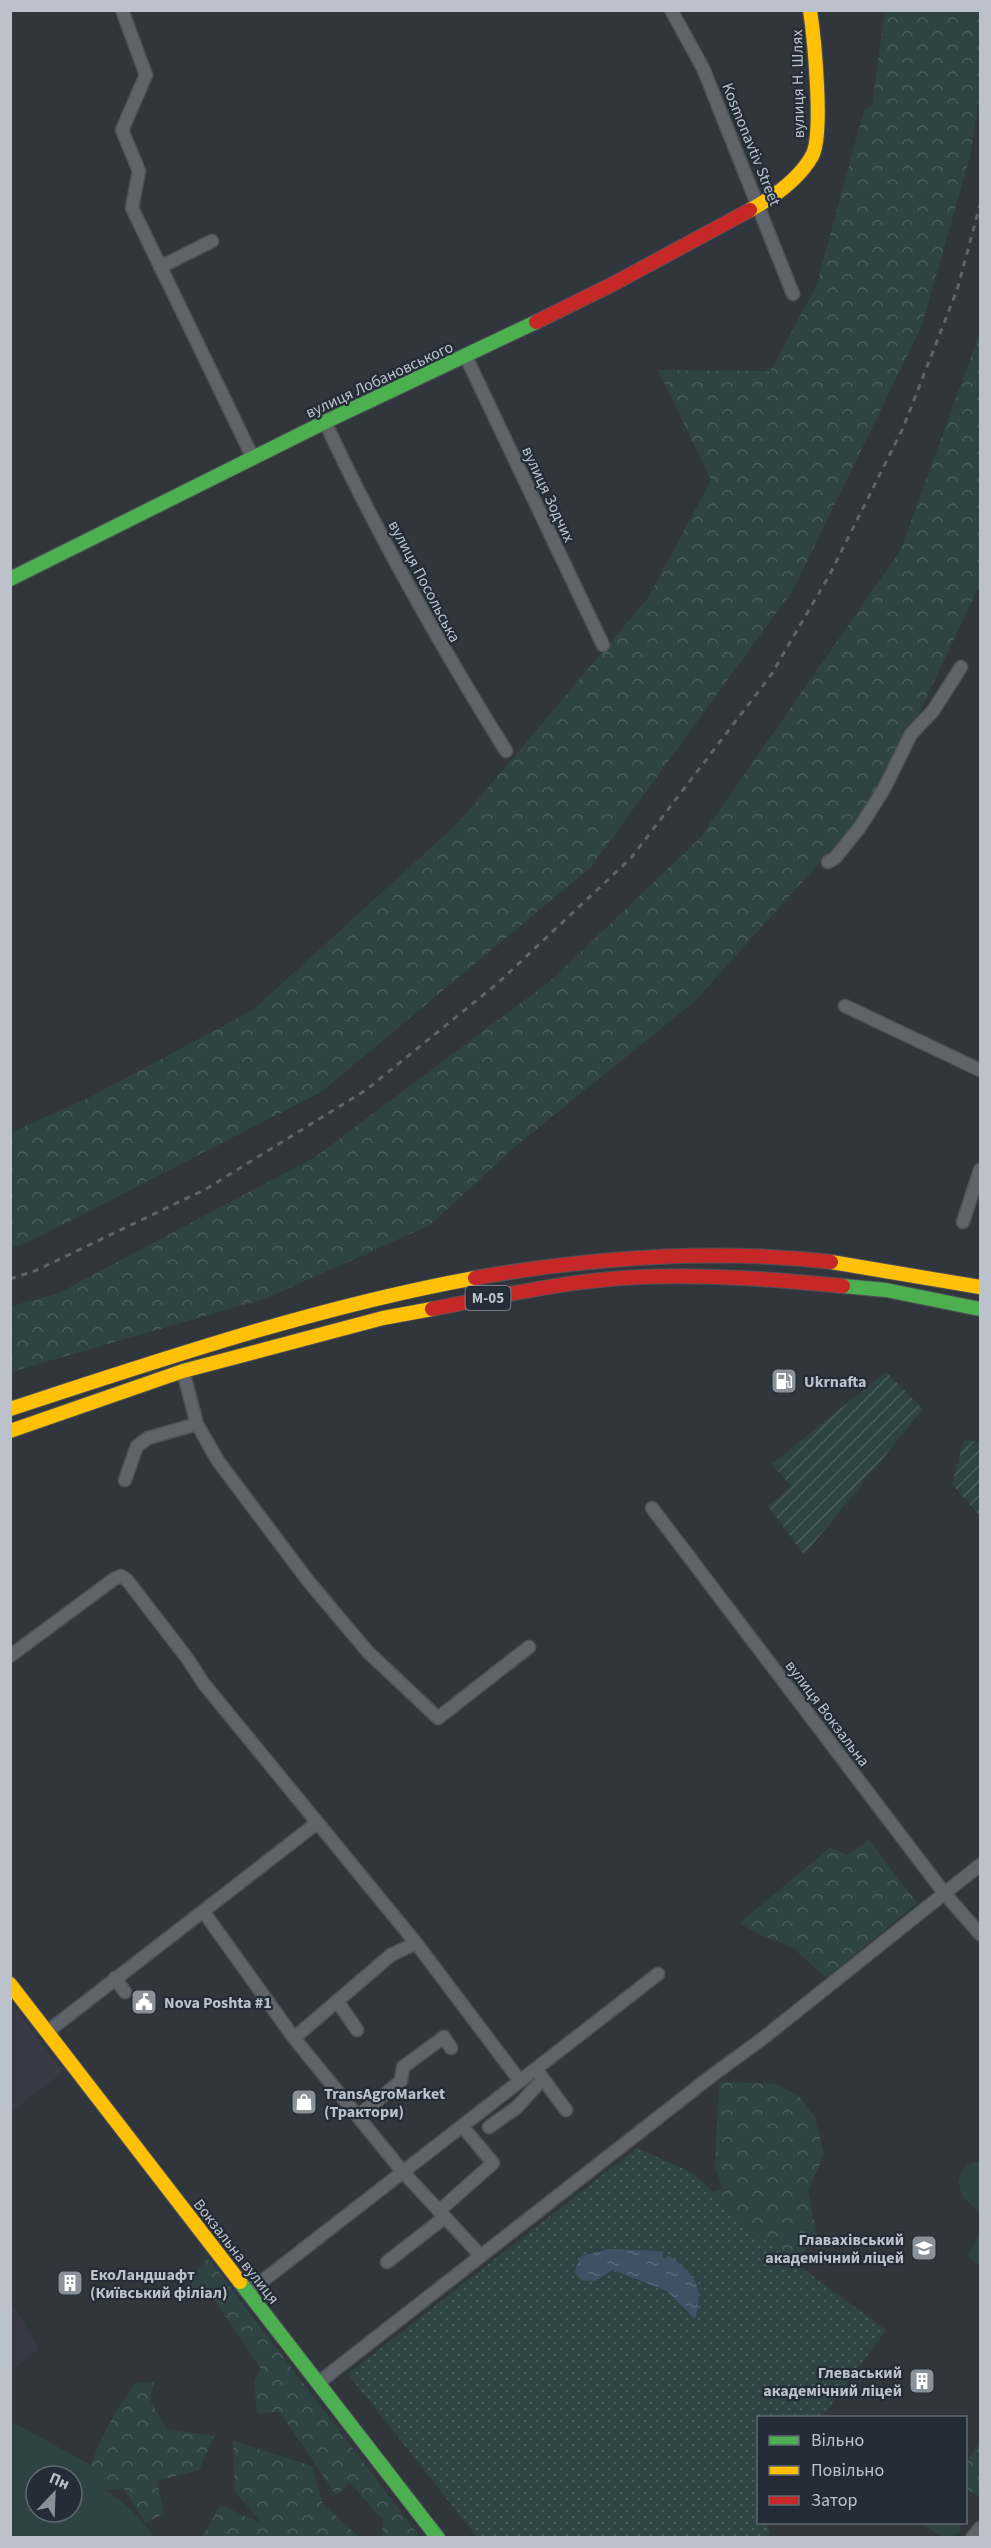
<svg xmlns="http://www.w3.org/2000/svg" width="991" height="2548" font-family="'Source Sans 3',sans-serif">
<defs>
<pattern id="forest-crowns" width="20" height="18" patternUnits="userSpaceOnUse" patternTransform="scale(1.5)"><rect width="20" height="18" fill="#2f4344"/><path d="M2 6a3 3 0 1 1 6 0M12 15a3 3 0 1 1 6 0" fill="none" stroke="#4b5c5e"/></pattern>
<pattern id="park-dots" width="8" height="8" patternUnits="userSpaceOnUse" patternTransform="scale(1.5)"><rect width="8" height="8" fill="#2f4344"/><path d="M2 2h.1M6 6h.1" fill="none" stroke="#4b5c5e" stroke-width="1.8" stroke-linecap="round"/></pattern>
<pattern id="garden-furrows" width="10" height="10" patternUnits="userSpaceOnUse" patternTransform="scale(1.5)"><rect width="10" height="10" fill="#2f4344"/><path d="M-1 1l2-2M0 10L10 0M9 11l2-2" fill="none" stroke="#4b5c5e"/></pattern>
<pattern id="water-ripples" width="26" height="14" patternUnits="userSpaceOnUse" patternTransform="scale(1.5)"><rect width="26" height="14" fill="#3f5165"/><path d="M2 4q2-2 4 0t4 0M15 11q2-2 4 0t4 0" fill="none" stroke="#59687a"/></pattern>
</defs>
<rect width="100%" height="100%" fill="#30363c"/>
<path fill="#383945" d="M11,2002L63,2072L11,2112Z
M11,2302L39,2348L11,2371H10Z"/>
<path fill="#2f4344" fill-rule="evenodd" d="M980,2161V2212L963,2198L958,2182C961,2169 967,2163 980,2161Z
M979,2235L980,2236V2266L967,2256Z
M14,2423L91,2465L88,2478C112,2494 140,2512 153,2537H11L10,2425ZM36,2476H72V2512H36Z
M922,2523H960V2532C945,2544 934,2532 922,2523Z"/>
<path fill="url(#forest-crowns)" d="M885,11H980V92L970,157L922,325L793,590L591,867L321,1092L33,1240L11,1248L10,1133L92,1096L253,1010L458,823L648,598L711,480L658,370L770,371L816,287L864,110L872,105Z
M980,332V584L915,722L868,809L695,1001L517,1145L430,1225L267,1298L11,1372V1306L57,1294L315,1157L549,982L700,838L900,551Z
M869,1840L917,1903L826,1978L792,1947L758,1934L739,1923L830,1848L848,1855Z
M719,2082L776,2084L800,2097L815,2118L824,2154L808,2192L817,2234L789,2271L704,2196L723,2188L715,2167Z
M208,2258L420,2537H382L383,2520L350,2483L336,2495L280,2412L257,2413L254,2380L261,2369L204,2284L188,2292L196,2271Z
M136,2382H154L150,2400L167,2429L214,2436L199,2470L157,2481L164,2514L145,2523L124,2489L106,2490L88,2478C96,2442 115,2412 136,2382Z
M233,2441L312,2466L323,2504L359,2537H202L221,2505L262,2524L235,2491Z
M980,2442V2497L966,2489V2462Z"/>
<path fill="url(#park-dots)" d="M637,2148L693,2173L759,2236L886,2330L822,2417L758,2418V2522L766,2523L770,2533L767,2537H477L348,2374Z"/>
<path fill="url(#garden-furrows)" d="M886,1372L923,1409L804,1555L768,1506L791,1486L772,1464Z
M964,1439L980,1442V1516L952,1484Z"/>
<path fill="url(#water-ripples)" d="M609,2249L664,2251L662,2259L664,2260L668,2255C694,2273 705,2286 695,2319L667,2291L613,2270L595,2281L581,2280L574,2272L581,2256Z"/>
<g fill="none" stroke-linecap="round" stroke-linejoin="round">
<g stroke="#4e5257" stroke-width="15">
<path id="street" d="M122,10L146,75L122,130L139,171L132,208L253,458
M671,10L703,68L793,294
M160,267L212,241
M466,357L603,645
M325,422C378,536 440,645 506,751
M828,862L835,858L860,827L884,789L911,734L933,711L961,667
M845,1006L980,1070
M963,1222L980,1170
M183,1371L197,1424L218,1461L309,1582L368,1652L438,1718L529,1647
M125,1480L137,1446L148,1438L197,1424
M652,1508L945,1894L980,1934
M10,1656L114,1579L121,1576L127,1580L187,1658L204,1684L416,1943L520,2081
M203,1911L294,2038L403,2172L481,2256
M115,1978L125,1992
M337,2001L357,2030
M47,2032L317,1823
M294,2038L391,1955L416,1943
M538,2072L566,2110
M358,2116L401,2081L403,2067L444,2037L451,2048
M489,2127L516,2108L543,2079
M439,2211L493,2163L462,2126
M387,2262L445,2217
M247,2291L265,2279L658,1974
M318,2383L714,2074L762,2039L980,1865
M972,2538L980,2528"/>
</g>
<g stroke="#4e5257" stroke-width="16">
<path id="fast" d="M10,579L325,422L536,322
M843,1286L886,1290L980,1309
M240,2282L438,2538"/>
</g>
<g stroke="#4e5257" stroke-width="16">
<path id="slow" d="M750,210C772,198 799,179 812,156C824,135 814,37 810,10
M831,1262L980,1287
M10,1409C163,1359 316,1307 475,1278
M10,1431L183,1371L383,1318L432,1309
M10,1984L240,2282"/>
</g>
<g stroke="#4e5257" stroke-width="16">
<path id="jam" d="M536,322L613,284L750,210
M475,1278C593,1257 712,1248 831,1262
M432,1309C500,1296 570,1280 639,1277C708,1274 775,1279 843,1286"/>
</g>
<use href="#street" stroke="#60646a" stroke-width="12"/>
<use href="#fast" stroke="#4caf50" stroke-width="14"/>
<use href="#slow" stroke="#ffc107" stroke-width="14"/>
<use href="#jam" stroke="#c62828" stroke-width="14"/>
<path stroke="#5f6368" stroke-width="3" stroke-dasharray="6 6" stroke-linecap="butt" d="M10,1279L37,1270L206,1189L366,1090L498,983L631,858L771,675L830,574L903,428L957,290L980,205"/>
</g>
<defs>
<g id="fuel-square" transform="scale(1.35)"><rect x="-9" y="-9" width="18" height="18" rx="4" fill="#8a9199" stroke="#232c37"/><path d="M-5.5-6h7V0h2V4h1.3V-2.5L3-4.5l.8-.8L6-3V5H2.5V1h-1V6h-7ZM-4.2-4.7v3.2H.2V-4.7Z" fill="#fff"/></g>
<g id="civic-square" transform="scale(1.35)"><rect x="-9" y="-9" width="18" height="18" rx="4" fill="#8a9199" stroke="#232c37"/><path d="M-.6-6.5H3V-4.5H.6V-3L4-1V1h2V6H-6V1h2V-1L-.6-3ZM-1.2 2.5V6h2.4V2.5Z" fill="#fff"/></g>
<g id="shop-square" transform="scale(1.35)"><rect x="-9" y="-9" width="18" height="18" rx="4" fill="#8a9199" stroke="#232c37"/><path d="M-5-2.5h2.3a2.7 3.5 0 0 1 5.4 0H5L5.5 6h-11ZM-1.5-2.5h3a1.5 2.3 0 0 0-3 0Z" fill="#fff"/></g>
<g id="school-square" transform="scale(1.35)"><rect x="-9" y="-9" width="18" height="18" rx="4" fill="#8a9199" stroke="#232c37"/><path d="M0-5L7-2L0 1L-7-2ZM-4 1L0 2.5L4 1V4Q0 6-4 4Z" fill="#fff"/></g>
<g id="building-square" transform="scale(1.35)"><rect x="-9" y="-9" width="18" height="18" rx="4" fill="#8a9199" stroke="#232c37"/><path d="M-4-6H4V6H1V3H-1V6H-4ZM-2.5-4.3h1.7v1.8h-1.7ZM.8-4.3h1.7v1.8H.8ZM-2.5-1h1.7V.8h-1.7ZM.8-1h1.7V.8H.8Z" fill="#fff"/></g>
</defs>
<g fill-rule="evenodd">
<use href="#fuel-square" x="784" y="1381"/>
<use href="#civic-square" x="144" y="2002"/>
<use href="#shop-square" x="304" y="2102"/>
<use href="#school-square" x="924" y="2248"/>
<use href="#building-square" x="70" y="2283"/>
<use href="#building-square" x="922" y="2381"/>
</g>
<g text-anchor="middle" stroke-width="4.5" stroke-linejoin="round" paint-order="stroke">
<rect fill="#232c37" stroke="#8d959f" stroke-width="1.5" x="465.5" y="1286" width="45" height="24" rx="4.5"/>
<g font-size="15" font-weight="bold" fill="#bbc2cb">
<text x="488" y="1303">М-05</text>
</g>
<g font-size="16" fill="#bbc2cb" stroke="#232c37">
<text transform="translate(797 84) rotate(-91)" y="6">вулиця Н. Шлях</text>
<text transform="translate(752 144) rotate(68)" y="6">Kosmonavtiv Street</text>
<text transform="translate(379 379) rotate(-25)" y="6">вулиця Лобановського</text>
<text transform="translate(549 494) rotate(65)" y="6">вулиця Зодчих</text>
<text transform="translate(425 581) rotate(62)" y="6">вулиця Посольська</text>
<text transform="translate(828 1713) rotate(53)" y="6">вулиця Вокзальна</text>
<text transform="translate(237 2251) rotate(52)" y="6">Вокзальна вулиця</text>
</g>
<g font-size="16" font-weight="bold" fill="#bbc2cb" stroke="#232c37" text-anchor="start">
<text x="804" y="1387">Ukrnafta</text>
<text x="164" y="2008">Nova Poshta #1</text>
<text x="324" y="2099">TransAgroMarket<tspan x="324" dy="18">(Трактори)</tspan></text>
<text x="904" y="2245" text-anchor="end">Главахівський<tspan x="904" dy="18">академічний ліцей</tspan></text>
<text x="90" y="2280">ЕкоЛандшафт<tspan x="90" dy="18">(Київський філіал)</tspan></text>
<text x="902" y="2378" text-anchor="end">Глеваський<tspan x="902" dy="18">академічний ліцей</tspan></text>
</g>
</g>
<rect width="991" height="2548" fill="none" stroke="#bbc2cb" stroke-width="24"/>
<rect x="757" y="2416" width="210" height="108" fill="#232c37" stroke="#606872" stroke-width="1.5"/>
<rect x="769" y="2436" width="30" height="9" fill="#4caf50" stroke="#606872" stroke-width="1.5"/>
<text x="811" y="2446" font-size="18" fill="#bbc2cb">Вільно</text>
<rect x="769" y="2466" width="30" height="9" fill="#ffc107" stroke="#606872" stroke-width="1.5"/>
<text x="811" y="2476" font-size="18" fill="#bbc2cb">Повільно</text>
<rect x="769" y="2496" width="30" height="9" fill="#c62828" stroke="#606872" stroke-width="1.5"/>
<text x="811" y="2506" font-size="18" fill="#bbc2cb">Затор</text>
<g transform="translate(54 2494) rotate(23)"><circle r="28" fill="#232c37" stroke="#606872" stroke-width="1.5"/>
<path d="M0-4.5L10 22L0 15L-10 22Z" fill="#8a9199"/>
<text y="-9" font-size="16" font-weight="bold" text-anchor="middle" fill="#bbc2cb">Пн</text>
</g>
</svg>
